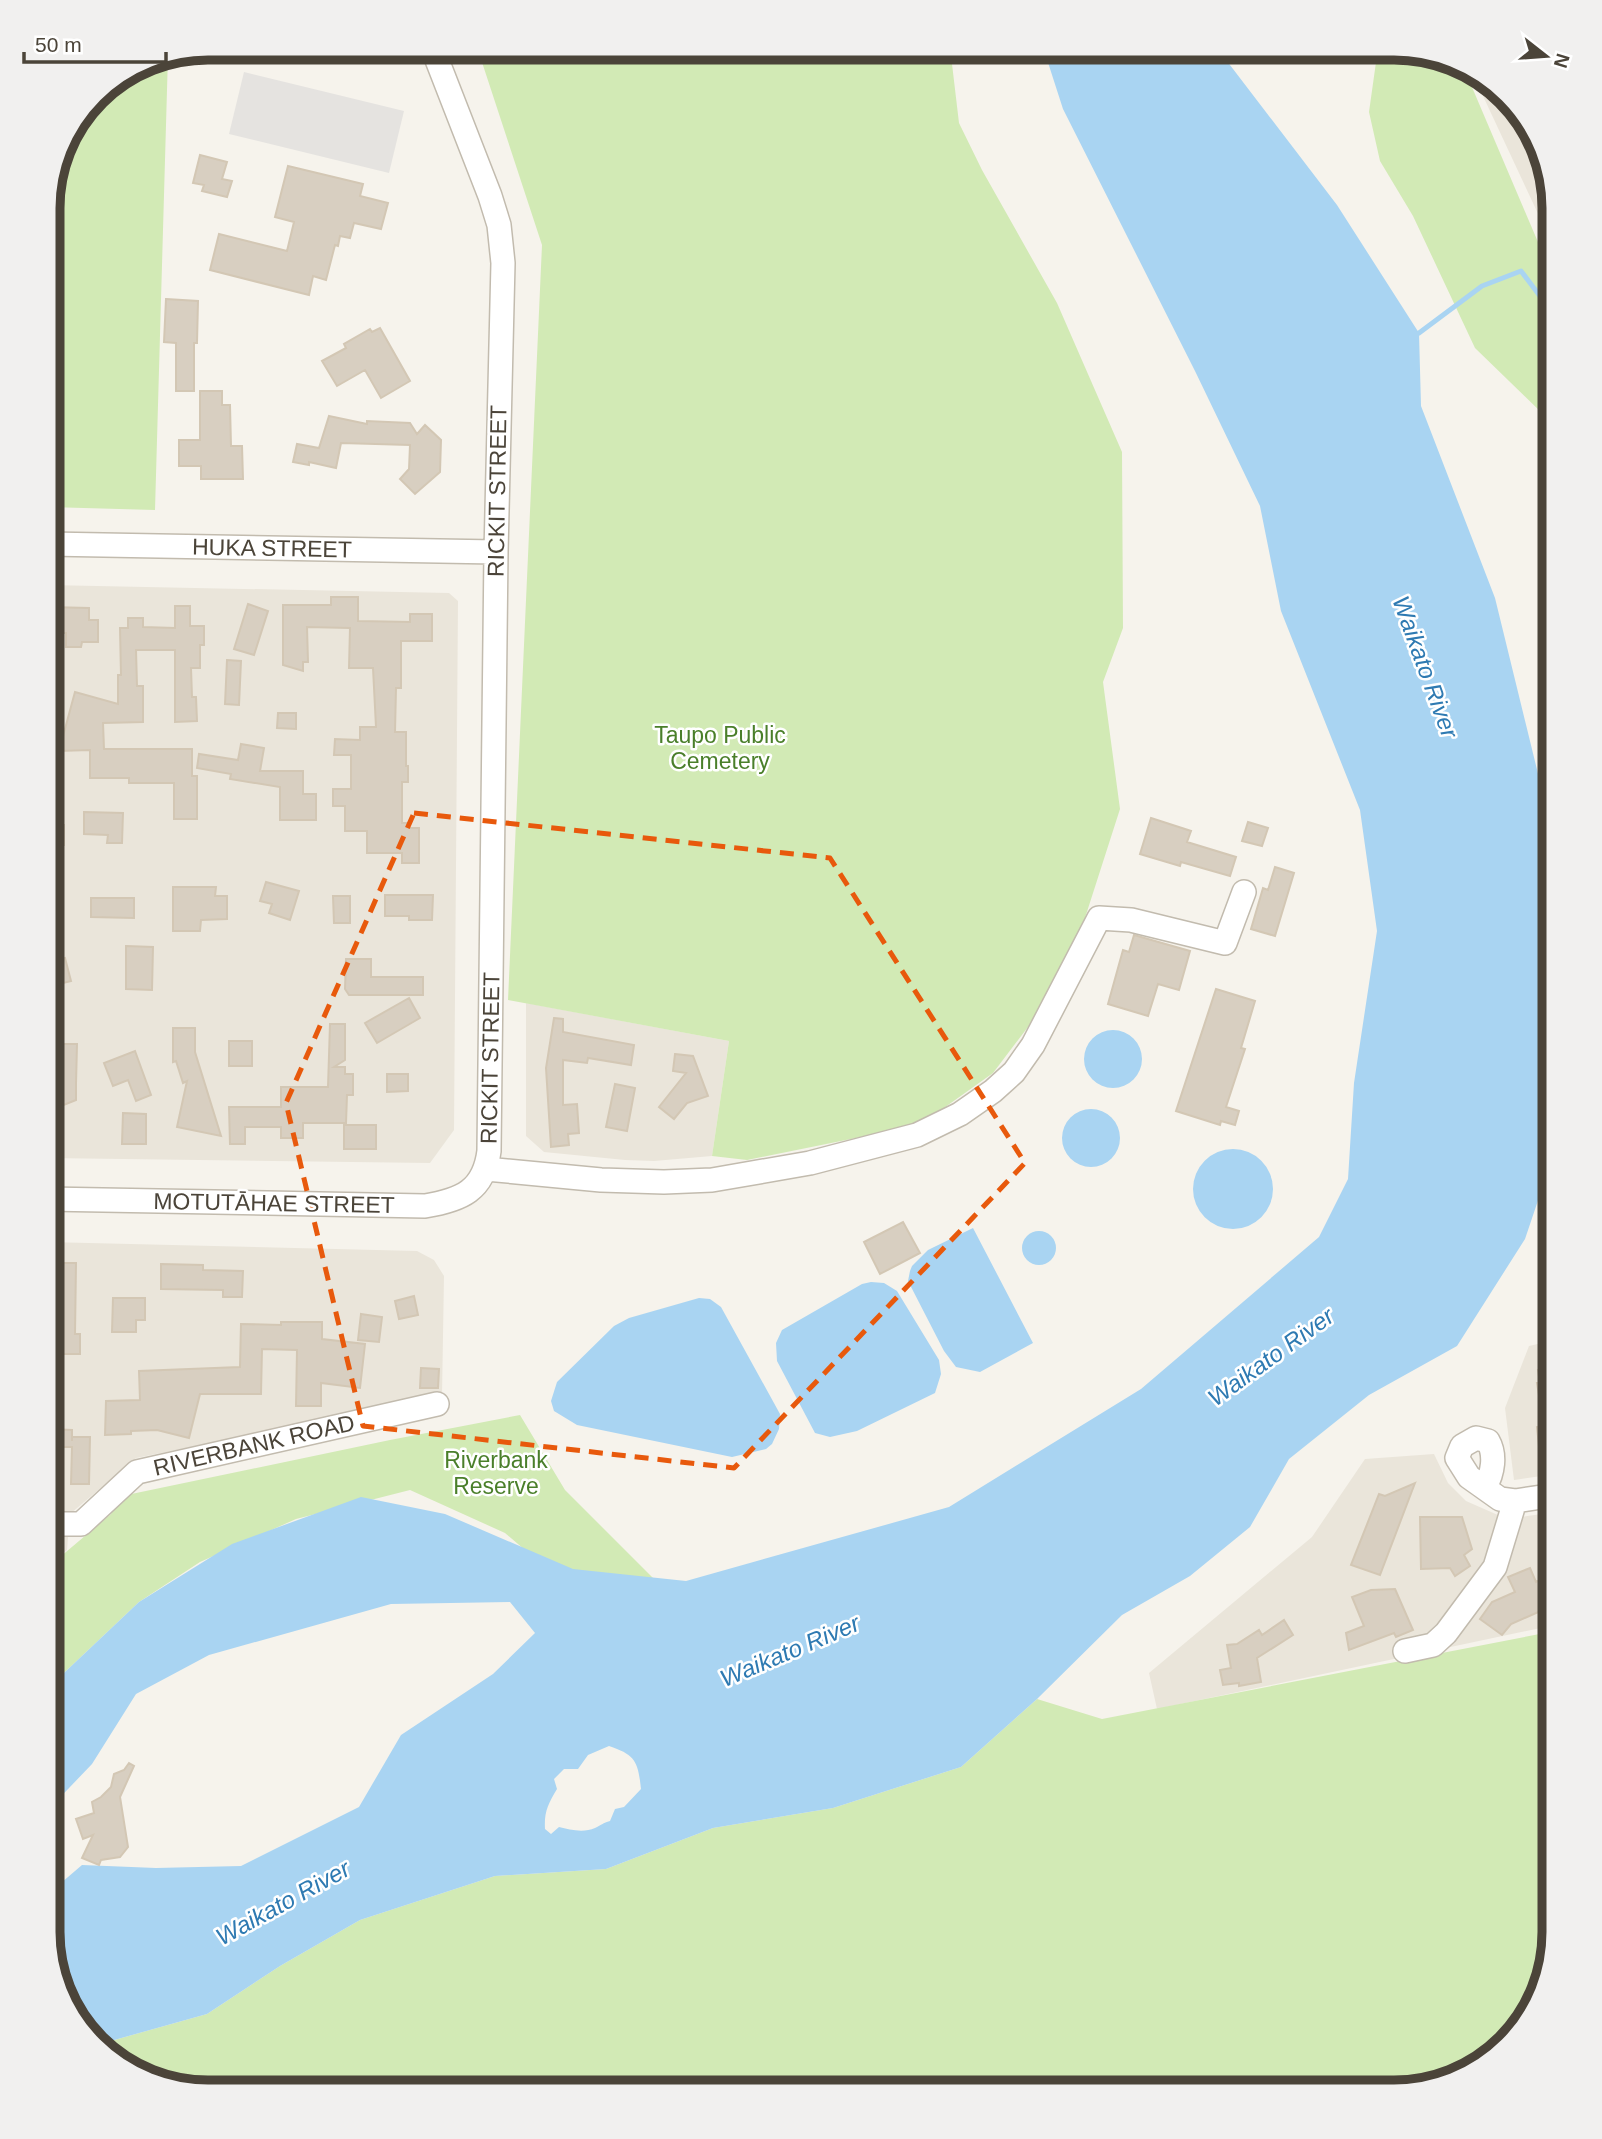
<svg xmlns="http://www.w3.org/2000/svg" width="1602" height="2139" font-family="Arial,sans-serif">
<rect width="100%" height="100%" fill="#f6f3ec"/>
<path fill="#eae5da" d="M1473,68L1528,119L1555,208V250L1476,81Z
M48,585L449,593L458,601L454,1130L430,1163L47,1158Z
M526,1003L729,1041L712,1156L654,1161L625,1160L544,1152L526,1136Z
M47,1242L417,1251L434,1260L444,1276L442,1396L136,1458L70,1514L67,1550L47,1568Z
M1555,1340V1474L1514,1480L1505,1408L1529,1346Z
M1434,1454L1448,1483L1466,1501L1507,1519L1555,1512V1625L1157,1709L1149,1673L1312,1537L1365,1459Z"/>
<path fill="#d2eab5" d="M477,47H950L959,123L982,170L1057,303L1122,452L1123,628L1103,682L1120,809L1066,977L993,1073L920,1125L747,1160L712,1156L729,1041L508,1000L542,245Z
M1378,48H1404L1463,66L1555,282V420L1546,417L1475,348L1413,216L1380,161L1369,112Z
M168,55L155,510L48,507V197L64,137L102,87L147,59Z
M520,1415L565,1490L654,1579L545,1567L505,1533L410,1490L296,1519L200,1562L139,1602L47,1689V1568L111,1514L117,1497L390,1440Z
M1555,1631V1932L1533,2011L1483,2065L1395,2092H207L128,2070L100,2044L207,2014L280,1966L360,1920L495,1876L606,1869L713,1828L833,1808L961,1767L1037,1699L1102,1719Z"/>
<path fill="#e5e3e0" d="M244,72L404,111L389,173L229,134Z"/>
<path fill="#a9d4f2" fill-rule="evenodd" d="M1043,47L1217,48L1337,205L1419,333L1421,406L1495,598L1542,790L1555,867V1150L1525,1239L1457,1346L1369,1395L1289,1459L1250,1527L1190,1576L1122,1615L1037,1699L961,1767L833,1808L713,1828L606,1869L495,1876L360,1920L280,1966L207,2014L100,2044L74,2020L47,1931V1895L82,1865L156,1868L241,1866L359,1807L401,1735L493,1674L535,1633L510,1602L391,1604L209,1655L136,1694L92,1764L47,1811V1689L139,1602L232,1544L361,1497L445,1514L573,1569L686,1581L949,1507L1141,1389L1319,1237L1348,1179L1354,1083L1377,931L1360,810L1281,611L1260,506L1195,371L1063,109ZM609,1746C636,1755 638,1762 641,1789L624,1807L615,1809L610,1821C603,1823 601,1825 595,1828C584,1833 570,1830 559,1827L551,1834L545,1829C544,1812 548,1804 557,1789L554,1779L564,1769H578L588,1755Z
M1084 1059a29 29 0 1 1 58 0a29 29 0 1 1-58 0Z
M1062 1138a29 29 0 1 1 58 0a29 29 0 1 1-58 0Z
M1193 1189a40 40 0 1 1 80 0a40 40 0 1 1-80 0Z
M973,1228L1033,1343L980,1372L956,1367L944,1351L908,1281L910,1271L912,1266L928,1250Z
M1022 1248a17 17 0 1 1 34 0a17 17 0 1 1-34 0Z
M871,1282L884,1283L897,1291L939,1360L941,1374L935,1393L857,1431L830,1437L815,1433L777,1361L776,1343L782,1330L862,1284Z
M699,1298L710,1299L721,1307L780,1414L779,1429L772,1444L766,1449L732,1457L577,1425L554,1411L551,1401L557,1382L614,1326L629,1318Z"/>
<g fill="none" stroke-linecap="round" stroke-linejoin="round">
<path stroke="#a9d4f2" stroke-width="5" d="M1419,333L1482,286L1521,271L1555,316"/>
</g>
<path fill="#d8cfc1" stroke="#d3c7b4" stroke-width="2" d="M200,155L227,162L222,179L232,181L227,197L202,191L204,185L193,183Z
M288,166L363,184L360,196L388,203L381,229L354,223L350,238L340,236L338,246L335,245L326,280L313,276L309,295L210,270L219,234L287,251L294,222L275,217Z
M166,299L198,301L197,343H194V391H176V343L164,342Z
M380,328L410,381L381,398L365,370L337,386L322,361L346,348L344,344L370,329L372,332Z
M200,391H222V405H230L231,446H242L243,479H201V466H179V440H200Z
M329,416L367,424V421L410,423L417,434L425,425L441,440L440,472L415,494L400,479L409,469L410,445L341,443L336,468L309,462V465L293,462L297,444L319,448Z
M331,597H358V621L410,622V614H432V641H401V688H396L395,732H406V766H408V782H402V823H409V828H419V863H402V853H367V831H345V806H333V789H351V755H334L335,739L360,740V727H376L373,668H349L350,628L307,627L308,662H303V671L283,665V605H331Z
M248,604L268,611L254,655L234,649Z
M175,606H190V626H204V645H200V668H191L192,697H196L197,721L175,722V650H136L137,686H143V722L103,723L104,749H192V776H197V819H174V783H129V778H90V750L59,751L75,692L118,704V675H121L120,628H128V618H143V627L175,628Z
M48,607L89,608V620H98V642H82L81,647H66V633H48Z
M227,660L241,661L239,705L225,704Z
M278,713H296V729L277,728Z
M241,744L264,748L260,771H303V794H316V820H280V787L230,779L231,774L197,768L199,754L238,760Z
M84,812L123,813L122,843H107L108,835L84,834Z
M1151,818L1191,831L1187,842L1236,857L1230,876L1181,862L1180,866L1140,854Z
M1248,822L1268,828L1262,846L1242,841Z
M47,825H64V845H47Z
M1275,867L1294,873L1275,936L1251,929L1263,888L1268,890Z
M266,882L299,891L290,920L269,913L272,904L260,901Z
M173,887H216L215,896H227V919L201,920L200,931H173Z
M385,895H433L432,920H409V916H385Z
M333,896H350V923H334Z
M91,898H134V918L91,917Z
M1134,935L1190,951L1179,990L1158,984L1148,1016L1108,1004L1123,950L1129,952Z
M126,946L153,947L152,990L126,989Z
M65,958L71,981L47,987V963Z
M346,959H371V977H423V995H349L345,989Z
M1216,989L1255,1001L1241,1048L1245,1049L1226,1107L1239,1111L1235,1125L1221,1121L1220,1125L1176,1111Z
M409,998L420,1018L377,1043L365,1023Z
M554,1018L563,1019V1032L634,1045L631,1065L588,1058L587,1063L563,1060V1105L577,1104L579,1133L568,1134L569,1145L551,1147L546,1068Z
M330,1024H345V1060L334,1067H345V1074H353V1095H347L346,1123H303V1138H281V1127H245V1144H230L229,1107H281V1087H328Z
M173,1028H195V1052L221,1136L177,1127L187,1081L183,1083L176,1061L173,1062Z
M229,1041H252V1066H229Z
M58,1044H77L76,1084V1100L56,1108Z
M135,1051L151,1095L136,1101L128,1080L113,1086L104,1063Z
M675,1054L693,1056L708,1096L687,1103L674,1119L659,1107L686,1073L673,1071Z
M387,1074H408V1091L387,1092Z
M615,1084L635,1088L627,1131L606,1127Z
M123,1113L146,1114V1144H122Z
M344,1125H376V1149H344Z
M903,1222L920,1253L880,1274L864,1242Z
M47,1263H76L75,1334H80V1354H58L59,1308H47Z
M161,1264L203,1265V1270L243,1271L242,1297H223V1290L161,1289Z
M414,1296L418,1315L399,1319L395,1301Z
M113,1298H145V1320H136V1332H112Z
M361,1314L382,1317L379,1342L358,1340Z
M281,1322H322V1339L365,1344L360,1388L321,1383V1406H296L297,1350L262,1349L261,1394H200L189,1438L157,1430L131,1431V1434L105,1435L106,1401L140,1400L139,1371L240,1367L241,1324L281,1325Z
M1555,1367V1445L1539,1446L1537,1427L1544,1426L1537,1383H1540L1538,1370Z
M421,1368L439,1369L438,1388H420Z
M47,1429L72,1430V1441V1437H90L89,1484H71L72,1447H47Z
M1415,1483L1380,1575L1351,1565L1379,1494L1385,1496Z
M1420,1517H1462L1472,1549L1464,1555L1470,1566L1455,1576L1450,1568L1421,1569Z
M1530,1568L1536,1582L1540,1580L1552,1606L1511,1624L1502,1635L1480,1619L1492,1602L1515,1592L1508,1577Z
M1395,1589L1413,1630L1396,1637L1394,1633L1349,1650L1346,1633L1364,1626L1352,1597L1371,1590Z
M1284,1620L1293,1635L1257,1658L1261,1682L1239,1686V1683L1223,1685L1220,1670L1231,1668L1227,1645L1237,1644L1259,1630L1262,1635Z
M129,1763L134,1766L120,1797L128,1847L120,1857L101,1860L99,1865L82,1858L93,1835L83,1839L76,1819L94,1813L92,1802L101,1797L111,1787L114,1774L124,1770Z"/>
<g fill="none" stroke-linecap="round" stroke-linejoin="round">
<g stroke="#c2bbae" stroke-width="26">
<path id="minor" d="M48,544L496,552
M486,1169L601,1180L664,1182L712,1180L810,1163L917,1135L960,1114L993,1091L1014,1072L1033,1045L1099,918L1131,920L1225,943L1244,892
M47,1199L425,1206C461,1200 484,1191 489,1151L496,552L503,263L499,225L490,196L432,47
M1485,1487C1493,1473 1496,1455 1488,1441L1476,1438L1462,1446L1457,1458L1469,1477L1500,1499L1515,1501L1555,1495
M47,1524H81L137,1472L437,1404
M1405,1651L1433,1645L1446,1633L1495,1567L1515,1501"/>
</g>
<use href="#minor" stroke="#fff" stroke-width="23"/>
</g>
<path fill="none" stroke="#e8590c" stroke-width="5" stroke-dasharray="14 9" stroke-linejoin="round" d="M414,813L830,858L1025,1163L734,1468L363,1426L286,1103Z"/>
<g text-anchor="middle" stroke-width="5" stroke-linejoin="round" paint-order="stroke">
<g font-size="23" fill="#4b4439" stroke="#fff">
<text transform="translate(497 491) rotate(-89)" y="8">RICKIT STREET</text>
<text transform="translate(272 548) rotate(1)" y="8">HUKA STREET</text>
<text transform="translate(490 1058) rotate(-89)" y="8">RICKIT STREET</text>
<text transform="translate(274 1203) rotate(1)" y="8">MOTUTĀHAE STREET</text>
<text transform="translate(254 1445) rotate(-13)" y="8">RIVERBANK ROAD</text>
</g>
<g font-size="23" fill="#4a7f2a" stroke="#fff">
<text x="720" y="743">Taupo Public<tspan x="720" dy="26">Cemetery</tspan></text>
<text x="496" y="1468">Riverbank<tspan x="496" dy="26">Reserve</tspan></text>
</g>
<g font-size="24" font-style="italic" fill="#2e7ab2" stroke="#fff">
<text transform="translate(1425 667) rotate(70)" y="8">Waikato River</text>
<text transform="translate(1271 1357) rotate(-36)" y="8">Waikato River</text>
<text transform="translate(790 1651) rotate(-23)" y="8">Waikato River</text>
<text transform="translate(283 1903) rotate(-29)" y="8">Waikato River</text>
</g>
</g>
<path d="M0 0H1602V2139H0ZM208 60H1394A148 148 0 0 1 1542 208V1932A148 148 0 0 1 1394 2080H208A148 148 0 0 1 60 1932V208A148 148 0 0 1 208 60Z" fill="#f1f0ef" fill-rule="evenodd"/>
<path fill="none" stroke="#4b4439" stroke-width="9" d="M208 60H1394A148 148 0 0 1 1542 208V1932A148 148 0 0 1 1394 2080H208A148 148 0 0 1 60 1932V208A148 148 0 0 1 208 60Z"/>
<g transform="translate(1546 56) rotate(107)" stroke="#ffffff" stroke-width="5" paint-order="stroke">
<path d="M0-5L12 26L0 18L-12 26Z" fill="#4b4439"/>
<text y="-10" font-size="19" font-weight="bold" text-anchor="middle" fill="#4b4439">N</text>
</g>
<path d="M24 52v10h142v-10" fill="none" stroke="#4b4439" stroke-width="3.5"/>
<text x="35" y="52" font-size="21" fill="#4b4439" stroke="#ffffff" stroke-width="5" paint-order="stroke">50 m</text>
</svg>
